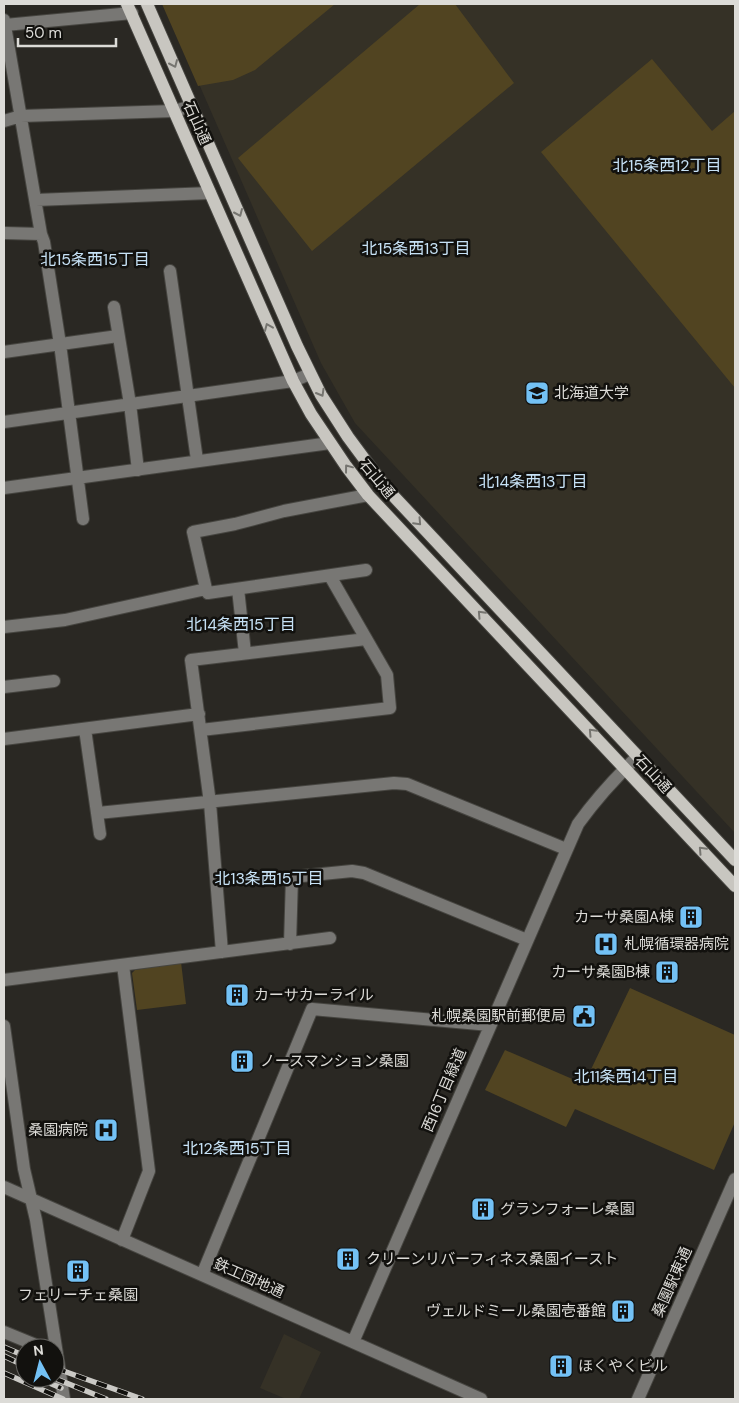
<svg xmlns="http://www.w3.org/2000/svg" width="739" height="1403" font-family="'DM Sans','Noto Sans JP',sans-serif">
<rect width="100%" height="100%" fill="#2a2823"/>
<path fill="#353126" d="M164,4H735V833L355,423L321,363Z
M284,1334L321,1352L299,1399H286L260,1388Z"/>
<path fill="#514421" d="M162,4H335L255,70L233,80L198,86Z
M420,4H455L514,83L312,251L238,158Z
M652,59L712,131L735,111V388L541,152Z
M181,962L186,1004L137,1010L132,973L135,970Z
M630,988L735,1035V1122L714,1170L575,1109L566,1127L485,1090L505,1050L584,1084Z"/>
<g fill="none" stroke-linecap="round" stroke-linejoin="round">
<g stroke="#464540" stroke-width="14">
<path id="minor" d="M4,20L41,234L44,242L60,344L83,519
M5,25L132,13
M4,121L21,116L174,111L192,106
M36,200L210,193
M4,233L41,234
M170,271L197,460
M114,307L130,404L138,470
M4,352L118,336
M4,422L293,381L310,374
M4,488L330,443
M206,589L193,532L235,524L284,511L368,495
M238,589L245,653
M4,627L65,620L206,589L208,593L366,570
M4,687L54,681
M85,729L100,834
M201,730L390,708L387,675L330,576
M4,739L199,714
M98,813L394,783L407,784L566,849
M290,944L292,877L352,871L364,873L527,940
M222,952L210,803L191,660L366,639
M4,980L330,938
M4,1026L24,1169L36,1220L64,1399
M4,1187L481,1399
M122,1240L149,1171L123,965
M202,1275L312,1009L490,1025
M4,1332L43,1348
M353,1342L578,824C596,799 616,777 638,756
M638,1399L735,1179"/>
</g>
<g stroke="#464540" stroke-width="14">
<path id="major" d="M127,4L293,381L311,414L346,466L368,495L735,886
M147,4L297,346L321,395L348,437L385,487L735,860"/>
</g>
<use href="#minor" stroke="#787774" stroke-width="12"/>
<use href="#major" stroke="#c8c6c0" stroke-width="12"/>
<g stroke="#cac9c5" stroke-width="5.5">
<path id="rail" d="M4,1347L25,1356
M4,1356L25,1366
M55,1368L142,1399
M4,1373L63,1399
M38,1378L61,1388
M54,1378L106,1399"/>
</g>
<use href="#rail" stroke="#12110e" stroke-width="4" stroke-dasharray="11" stroke-linecap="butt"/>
</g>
<defs><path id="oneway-chevron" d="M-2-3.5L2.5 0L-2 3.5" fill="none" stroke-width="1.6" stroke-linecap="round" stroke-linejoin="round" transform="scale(1.25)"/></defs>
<g stroke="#767570">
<use href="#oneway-chevron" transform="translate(174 64) rotate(66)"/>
<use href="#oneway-chevron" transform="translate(239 213) rotate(66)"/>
<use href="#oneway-chevron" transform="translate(268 327) rotate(-113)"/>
<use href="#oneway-chevron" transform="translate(321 393) rotate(60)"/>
<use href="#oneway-chevron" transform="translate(348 468) rotate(-127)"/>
<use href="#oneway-chevron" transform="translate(418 522) rotate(47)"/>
<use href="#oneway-chevron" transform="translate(481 614) rotate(-133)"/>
<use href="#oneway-chevron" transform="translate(592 732) rotate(-133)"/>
<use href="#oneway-chevron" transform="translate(702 850) rotate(-133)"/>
</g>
<defs>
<g id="university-square" transform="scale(1.25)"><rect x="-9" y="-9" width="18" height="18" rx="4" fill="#73c1f5" stroke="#12110e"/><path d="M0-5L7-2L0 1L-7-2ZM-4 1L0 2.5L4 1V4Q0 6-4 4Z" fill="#111"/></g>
<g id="building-square" transform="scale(1.25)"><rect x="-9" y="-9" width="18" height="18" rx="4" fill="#73c1f5" stroke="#12110e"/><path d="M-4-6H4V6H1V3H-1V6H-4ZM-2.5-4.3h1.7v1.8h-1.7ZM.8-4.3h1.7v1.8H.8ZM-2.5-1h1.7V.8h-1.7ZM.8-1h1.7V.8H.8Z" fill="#111"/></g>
<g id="hospital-square" transform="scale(1.25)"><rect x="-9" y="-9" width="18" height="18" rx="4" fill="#73c1f5" stroke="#12110e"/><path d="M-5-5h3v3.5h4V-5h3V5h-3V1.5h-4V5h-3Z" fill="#111"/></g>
<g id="civic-square" transform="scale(1.25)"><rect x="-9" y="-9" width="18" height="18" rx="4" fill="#73c1f5" stroke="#12110e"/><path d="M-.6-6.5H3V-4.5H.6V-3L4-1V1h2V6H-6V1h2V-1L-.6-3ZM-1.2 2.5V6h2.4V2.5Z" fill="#111"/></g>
</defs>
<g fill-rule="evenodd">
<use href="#university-square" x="537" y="393"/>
<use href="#building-square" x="691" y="917"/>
<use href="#hospital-square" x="606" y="944"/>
<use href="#building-square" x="667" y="972"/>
<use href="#building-square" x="237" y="995"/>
<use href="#civic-square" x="584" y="1016"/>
<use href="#building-square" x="242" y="1061"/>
<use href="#hospital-square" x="106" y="1130"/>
<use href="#building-square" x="483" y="1209"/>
<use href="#building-square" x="348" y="1259"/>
<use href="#building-square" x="78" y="1271"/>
<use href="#building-square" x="623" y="1311"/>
<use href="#building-square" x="561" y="1366"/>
</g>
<g text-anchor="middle" stroke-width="5" stroke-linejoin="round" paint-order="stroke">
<g font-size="15" fill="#dcdbd7" stroke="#12110e">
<text transform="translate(197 123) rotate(66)" y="5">石山通</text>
<text transform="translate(377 479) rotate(50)" y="5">石山通</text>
<text transform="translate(653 774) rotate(47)" y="5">石山通</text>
<text transform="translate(444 1090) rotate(-67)" y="5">西16丁目緑道</text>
<text transform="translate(249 1278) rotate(24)" y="5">鉄工団地通</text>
<text transform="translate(672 1282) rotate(-66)" y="5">桑園駅東通</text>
</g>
<g font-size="15" fill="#dcdbd7" stroke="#12110e" text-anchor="start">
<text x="554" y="398">北海道大学</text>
<text x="674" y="922" text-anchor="end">カーサ桑園A棟</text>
<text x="624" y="949">札幌循環器病院</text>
<text x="650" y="977" text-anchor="end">カーサ桑園B棟</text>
<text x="254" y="1000">カーサカーライル</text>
<text x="566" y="1021" text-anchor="end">札幌桑園駅前郵便局</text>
<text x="260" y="1066">ノースマンション桑園</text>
<text x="88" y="1135" text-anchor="end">桑園病院</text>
<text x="500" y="1214">グランフォーレ桑園</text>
<text x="366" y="1264">クリーンリバーフィネス桑園イースト</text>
<text x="78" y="1300" text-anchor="middle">フェリーチェ桑園</text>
<text x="606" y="1316" text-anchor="end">ヴェルドミール桑園壱番館</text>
<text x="578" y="1371">ほくやくビル</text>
</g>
<g font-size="16" fill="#c7e2f6" stroke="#12110e">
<text x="667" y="171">北15条西12丁目</text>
<text x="416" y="254">北15条西13丁目</text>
<text x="95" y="265">北15条西15丁目</text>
<text x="533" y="487">北14条西13丁目</text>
<text x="241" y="630">北14条西15丁目</text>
<text x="269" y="884">北13条西15丁目</text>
<text x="626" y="1082">北11条西14丁目</text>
<text x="237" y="1154">北12条西15丁目</text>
</g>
</g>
<rect width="739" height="1403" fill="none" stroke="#dcdbd7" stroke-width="10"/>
<g transform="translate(40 1363) rotate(353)"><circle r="24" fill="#12110e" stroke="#63625e"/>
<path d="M0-4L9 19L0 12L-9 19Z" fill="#73c1f5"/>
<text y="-8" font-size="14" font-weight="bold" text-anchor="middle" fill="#dcdbd7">N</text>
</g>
<path d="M18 38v8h98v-8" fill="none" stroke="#dcdbd7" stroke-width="2.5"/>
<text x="25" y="38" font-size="15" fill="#dcdbd7" stroke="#12110e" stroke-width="4" paint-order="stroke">50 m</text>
</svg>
